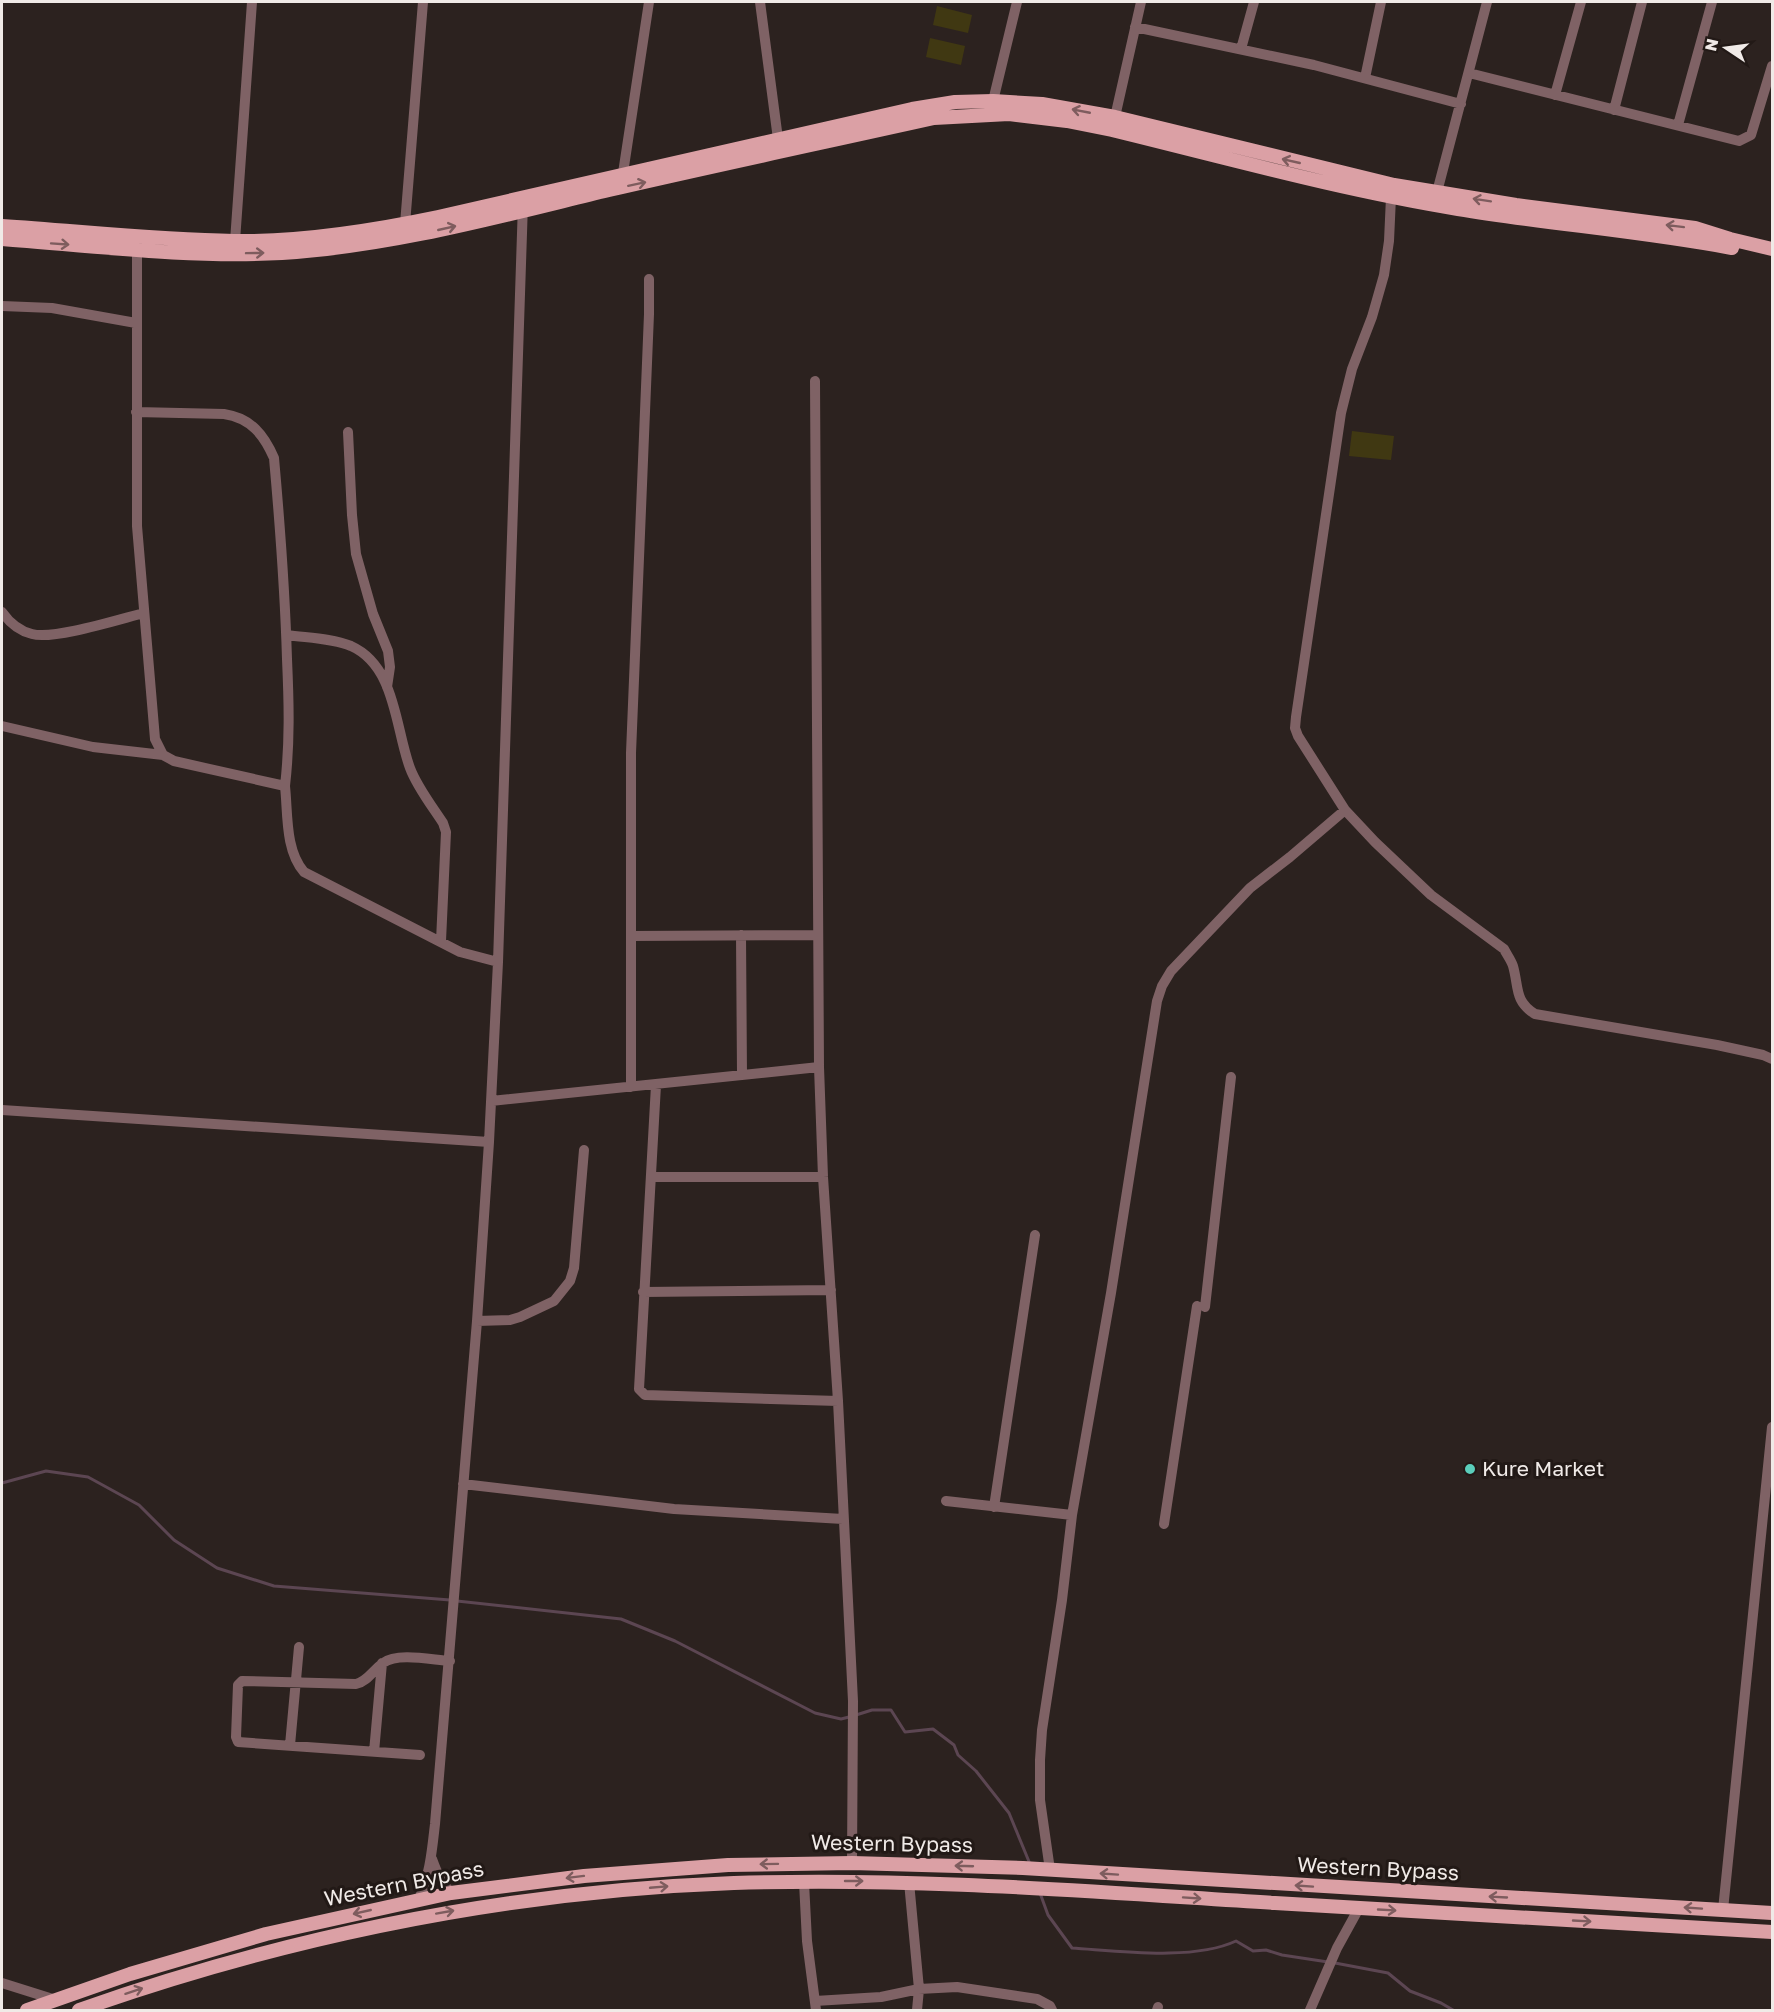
<svg xmlns="http://www.w3.org/2000/svg" width="1774" height="2012" font-family="'Golos Text',sans-serif">
<rect width="100%" height="100%" fill="#2c221f"/>
<path fill="#403812" d="M937,6L972,15L968,33L933,25Z
M930,38L965,46L961,65L926,57Z
M1352,431L1394,436L1391,460L1349,456Z"/>
<g fill="none" stroke-linecap="round" stroke-linejoin="round">
<path stroke="#5c4652" stroke-width="3" d="M2,1483L46,1471L88,1477L139,1505L174,1540L217,1568L274,1586L450,1600
M457,1601L621,1619L675,1641L815,1713L841,1719L849,1717
M856,1715L872,1710H891L905,1732L933,1729L954,1745L958,1755L976,1771L1009,1813L1030,1864
M1040,1893L1048,1915L1072,1948C1119,1951 1193,1961 1236,1941L1253,1951L1266,1950L1282,1955L1328,1962
M1335,1963L1388,1973L1410,1991L1441,2003L1453,2010"/>
<path stroke="#7f6265" stroke-width="10" d="M760,2L778,139
M1135,27L1314,65L1461,104
M1241,49L1254,2
M1469,73L1739,141L1751,135L1772,66
M1365,78L1381,2
M1555,95L1581,2
M993,101L1017,2
M1614,110L1642,2
M1115,117L1141,2
M1678,125L1712,2
M623,173L649,2
M1437,192L1487,2
M1391,197L1389,241L1384,275L1372,317L1352,369L1341,413L1296,717L1295,728L1298,736L1345,810L1375,842L1431,895L1504,949C1507,955 1511,960 1513,966C1519,987 1514,1001 1535,1014L1717,1045L1763,1055L1772,1059
M405,224L423,2
M235,241L252,2
M137,250V526L155,739L163,755L174,761L285,786C288,814 285,850 304,872L460,952L498,962
M2,306L52,308L136,323
M815,381L819,1067L823,1177L838,1401L853,1701L852,1863
M136,412L224,414C251,418 264,435 274,458C280,525 285,592 287,659C289,703 290,742 285,786
M348,432L352,515L356,554L373,614L388,651L390,667L387,687
M2,612C9,622 20,631 32,634C54,640 120,619 144,613
M287,635C308,638 331,638 351,646C396,666 395,728 410,768C417,787 432,806 443,823L446,832L441,941
M2,726L93,747L163,755
M741,935L742,1075
M631,936L818,935
M656,1085L639,1389L645,1395L838,1401
M631,1087V753L649,314V279
M491,1101L819,1067
M2,1110L489,1142
M651,1177H823
M643,1292L831,1290
M1205,1307L1231,1077
M477,1321L510,1320L520,1317L554,1301L570,1281L574,1268L584,1150
M463,1484L674,1509L843,1519
M946,1501L1072,1515
M994,1507L1035,1235
M1164,1524L1197,1306
M290,1745L299,1647
M374,1752L382,1663
M420,1755L238,1742L236,1737L238,1685L242,1681L356,1684C368,1681 373,1670 383,1663C398,1652 432,1660 450,1661
M432,1859C437,1873 441,1882 451,1893
M1050,1870L1040,1800V1760L1042,1730L1062,1600L1072,1515L1111,1293L1157,1001L1162,986L1171,971L1250,888L1290,857L1345,810
M804,1882L807,1941L816,2010
M909,1882L919,1989L917,2010
M419,1899C430,1875 432,1850 435,1824L477,1321L489,1142L498,962L523,203
M1723,1910L1772,1427
M2,1983L56,2000
M815,2001L881,1997L919,1989L957,1987L1037,1999L1050,2006L1052,2010
M1157,2010L1158,2007
M1310,2010L1337,1948L1359,1908"/>
<path stroke="#dba0a5" stroke-width="14" d="M2,226C79,231 156,240 234,241C302,242 371,231 438,217L912,109L955,102L993,101L1042,104L1115,117L1394,185L1516,205L1695,228L1730,239L1772,249
M2,239C94,246 189,258 282,253C393,246 501,216 609,190C717,165 826,142 934,118L1009,114L1067,121L1112,130C1227,158 1341,190 1458,209C1549,224 1641,231 1732,248
M27,2010L130,1974L266,1934L451,1893L584,1876L728,1865L852,1863L1023,1868L1772,1913
M79,2010C289,1936 511,1891 734,1883C915,1877 1095,1892 1275,1903C1441,1913 1607,1922 1772,1932"/>
</g>
<defs><path id="oneway-shaft" d="M-6 0H5M1.5-3L5.5 0L1.5 3" fill="none" stroke-width="1.6" stroke-linecap="round" stroke-linejoin="round" transform="scale(1.5)"/></defs>
<g stroke="#7e5c5e">
<use href="#oneway-shaft" transform="translate(1081 111) rotate(-169)"/>
<use href="#oneway-shaft" transform="translate(1291 161) rotate(-167)"/>
<use href="#oneway-shaft" transform="translate(637 184) rotate(-12)"/>
<use href="#oneway-shaft" transform="translate(1482 200) rotate(-171)"/>
<use href="#oneway-shaft" transform="translate(1675 226) rotate(-173)"/>
<use href="#oneway-shaft" transform="translate(447 228) rotate(-13)"/>
<use href="#oneway-shaft" transform="translate(60 244) rotate(4)"/>
<use href="#oneway-shaft" transform="translate(255 253) rotate(-1)"/>
<use href="#oneway-shaft" transform="translate(769 1864) rotate(179)"/>
<use href="#oneway-shaft" transform="translate(964 1866) rotate(-178)"/>
<use href="#oneway-shaft" transform="translate(1109 1874) rotate(-176)"/>
<use href="#oneway-shaft" transform="translate(575 1877) rotate(173)"/>
<use href="#oneway-shaft" transform="translate(854 1881)"/>
<use href="#oneway-shaft" transform="translate(1304 1886) rotate(-176)"/>
<use href="#oneway-shaft" transform="translate(659 1887) rotate(-5)"/>
<use href="#oneway-shaft" transform="translate(1498 1897) rotate(-177)"/>
<use href="#oneway-shaft" transform="translate(1192 1898) rotate(4)"/>
<use href="#oneway-shaft" transform="translate(1693 1908) rotate(-176)"/>
<use href="#oneway-shaft" transform="translate(1387 1910) rotate(3)"/>
<use href="#oneway-shaft" transform="translate(362 1912) rotate(167)"/>
<use href="#oneway-shaft" transform="translate(445 1912) rotate(-10)"/>
<use href="#oneway-shaft" transform="translate(1582 1921) rotate(3)"/>
<use href="#oneway-shaft" transform="translate(134 1991) rotate(-18)"/>
</g>
<circle fill="#5bcebb" stroke="#221916" stroke-width="2" cx="1470" cy="1469" r="6"/>
<g text-anchor="middle" stroke-width="6" stroke-linejoin="round" paint-order="stroke">
<g font-size="21" fill="#f0eae7" stroke="#221916" text-anchor="start">
<text x="1482" y="1476">Kure Market</text>
</g>
<g font-size="21" fill="#f0eae7" stroke="#221916">
<text transform="translate(892 1844) rotate(1)" y="7">Western Bypass</text>
<text transform="translate(1378 1869) rotate(3)" y="7">Western Bypass</text>
<text transform="translate(404 1884) rotate(-11)" y="7">Western Bypass</text>
</g>
</g>
<rect width="1774" height="2012" fill="none" stroke="#f0eae7" stroke-width="6"/>
<g transform="translate(1726 48) rotate(283)" stroke="#221916" stroke-width="4.5" paint-order="stroke">
<path d="M0-4.5L10 22L0 15L-10 22Z" fill="#f0eae7"/>
<text y="-9" font-size="16" font-weight="bold" text-anchor="middle" fill="#f0eae7">N</text>
</g>
</svg>
